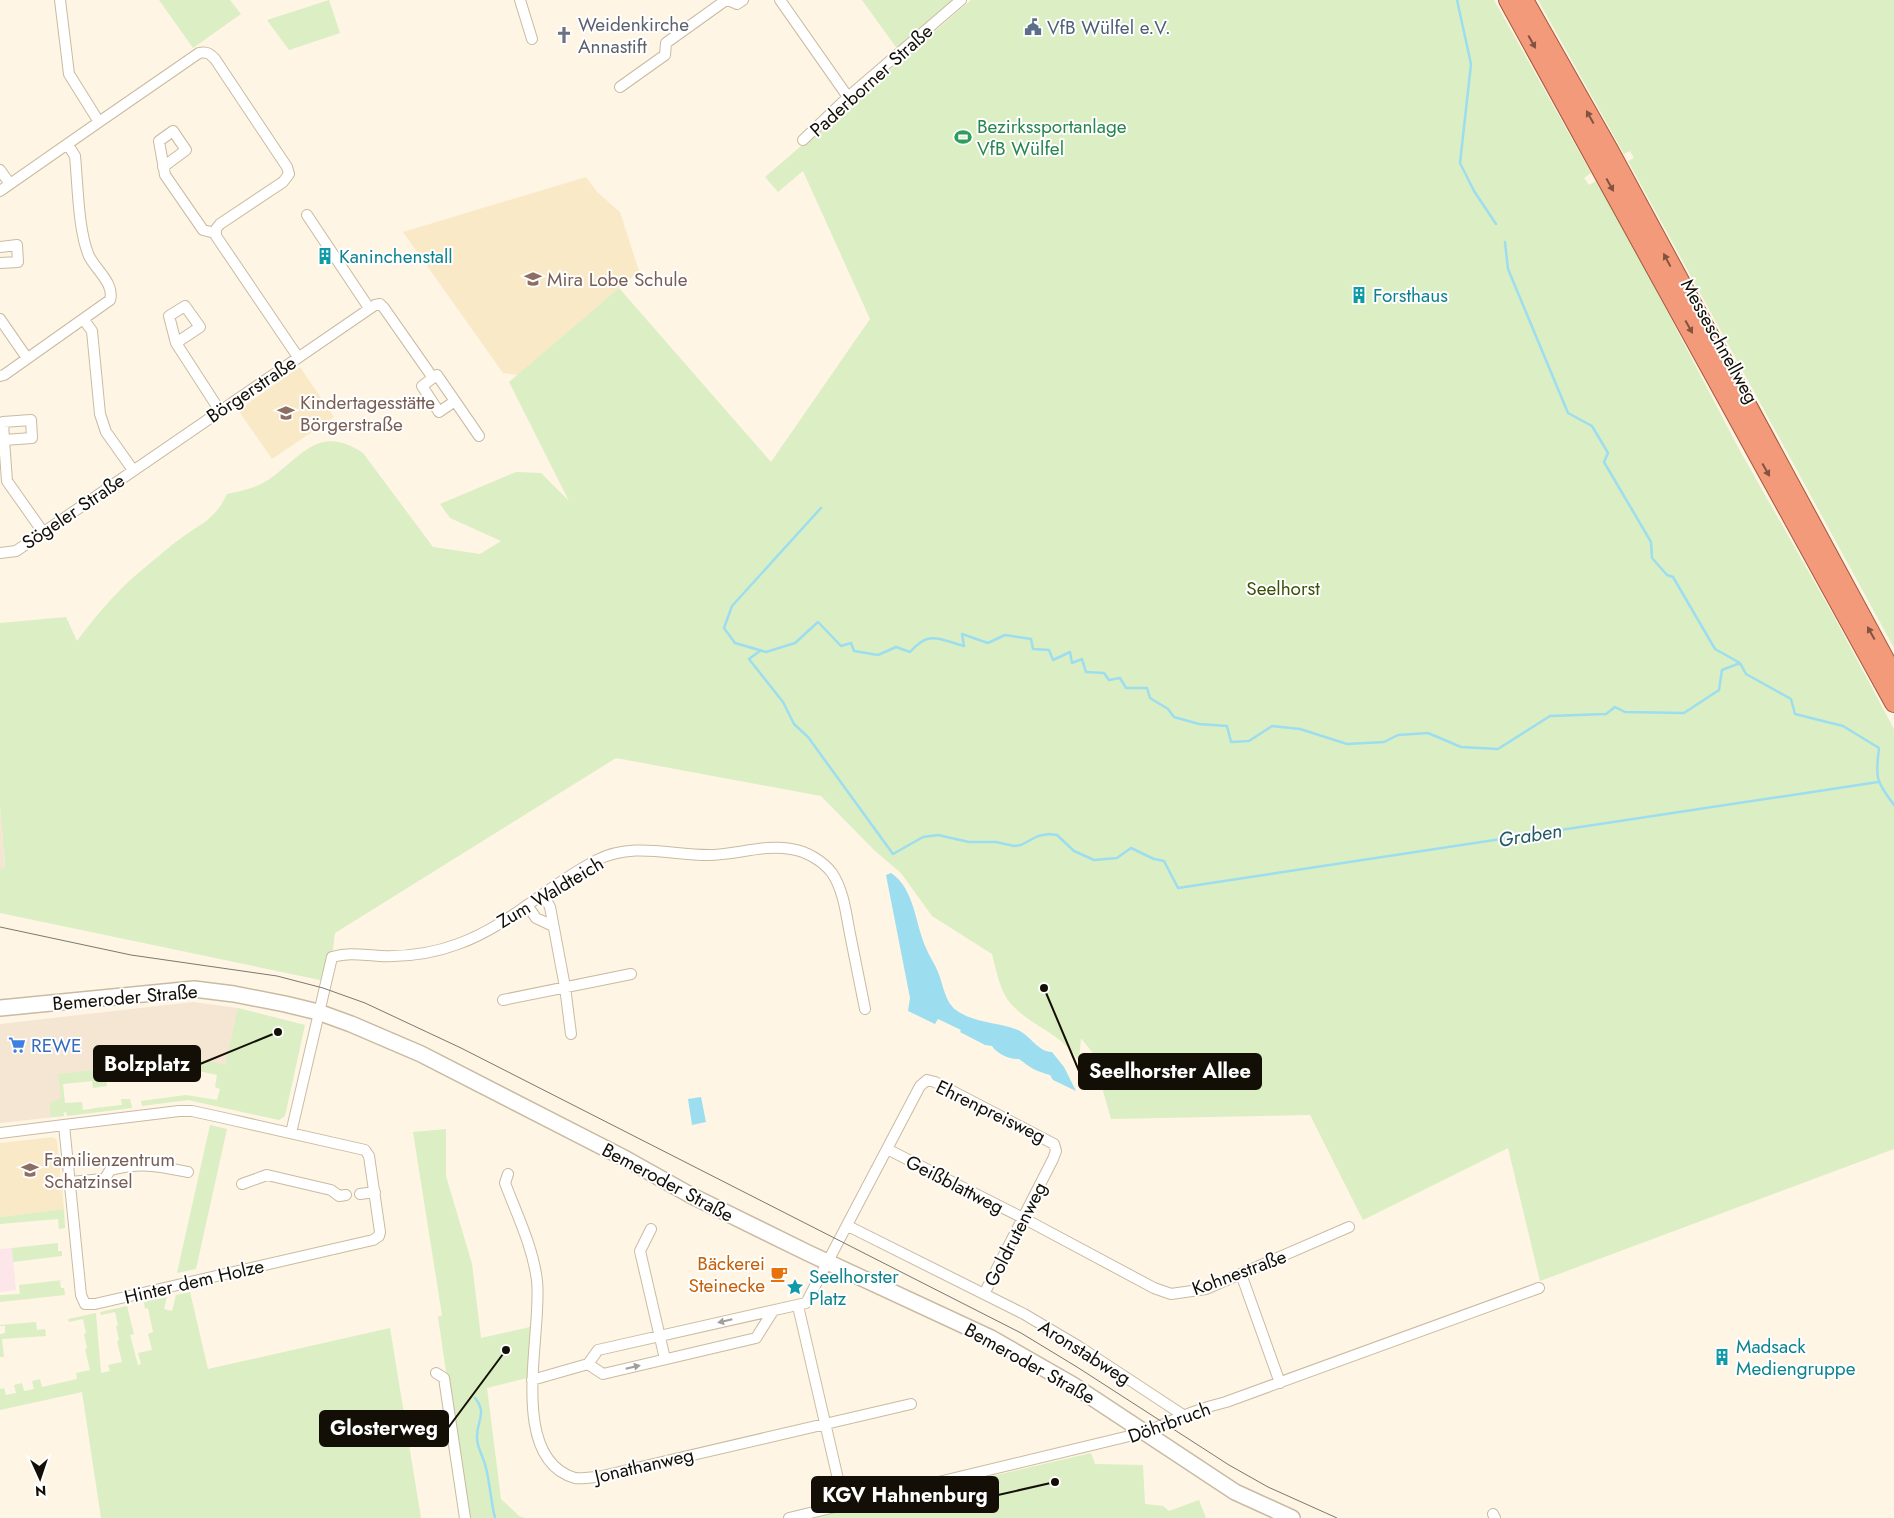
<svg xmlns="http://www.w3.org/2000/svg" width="1894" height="1518" font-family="Jost,sans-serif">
<rect width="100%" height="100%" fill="#fef5e5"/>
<path fill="#f5e5d3" d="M0,806L5,868H0Z
M193,1002L238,1008L225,1066L196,1058L59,1074L64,1116L0,1123V1024Z"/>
<path fill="#fce6ea" d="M12,1248L16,1290L0,1292V1249Z"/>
<path fill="#fae9c7" d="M586,177L597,192L620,212L639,271L518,375L503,373L403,232Z
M300,367L334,417L272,459L238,410Z
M53,1137L57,1140L64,1209L0,1217V1143Z"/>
<path fill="#dceec3" d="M159,0H230L241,14L193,48Z
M329,0L340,33L289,50L267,20Z
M862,0H956L898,50Z
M971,0H1494L1591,173L1584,178L1589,185L1596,181L1647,273L1739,449L1832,613L1894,729V1149L1540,1281L1508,1148L1363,1220L1310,1115L1111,1119L1092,1052L1081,1038L1079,1061C1062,1034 1035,1028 1014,1007C1000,994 997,972 992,954L932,916L901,873L875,851L821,796L616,758L335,933L332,957L325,981L0,913V868L5,867L0,806V623L66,617L77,641C95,617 114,594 136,575C152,562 167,548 184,536C205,521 215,519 227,494C241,491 256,488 268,480C302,457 318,423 363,453L433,547L480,554L501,541L450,518L440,504L516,472L541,473L569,501L509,382L619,288L771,462L870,319L803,171L778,192L765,177Z
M1538,0H1894V648L1628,161L1634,158L1630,151L1624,154Z
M238,1008L305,1025L285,1116L279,1120L188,1100L142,1106L141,1101L186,1095L217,1100L220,1089L215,1087L217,1075L189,1069L106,1079L107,1086L93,1088L92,1081L63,1084L65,1103L82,1102L83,1110L102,1107L103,1110V1107L122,1105L121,1099H130L132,1108L67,1116L66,1112L63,1113L64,1116L50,1117V1103L61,1098L58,1074L196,1058L225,1065Z
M210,1125L227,1129L196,1269L177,1273Z
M446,1129V1176L472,1264L481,1338L530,1327L527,1378L487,1388L501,1499L519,1516L525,1518H461L448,1385L438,1317L442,1315L413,1132Z
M64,1209L65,1228L59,1229L58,1219L0,1224V1217Z
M58,1243V1251H62V1256L13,1262L12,1248Z
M63,1280L60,1281L61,1288H64L65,1295L0,1302V1295L20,1294L19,1285Z
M190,1292L208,1369L390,1328L421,1518H101L82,1392L0,1410V1389L4,1388L6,1395L16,1393L14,1385L22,1383L24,1391L34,1389L32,1381L40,1379L42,1387L77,1379L76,1373L90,1370L85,1349L87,1348L84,1334L86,1333L83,1319L69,1322L68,1319L96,1313L101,1373L110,1371L108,1365L122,1362L117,1341L119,1340L116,1326L118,1325L115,1312L101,1315L100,1312L127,1306L134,1334L130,1335L138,1365L141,1364L138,1353L152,1350L148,1334L153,1332L148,1308L145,1309L144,1302L167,1297L164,1309L172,1311L176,1295Z
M36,1322L37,1330L45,1329L46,1336L2,1339L4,1357H0V1334L5,1333V1326H0V1325Z
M1091,1453L1095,1464L1143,1465L1145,1504L1163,1506L1169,1511L1199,1500L1206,1518H813Z"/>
<path fill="#9cdeef" d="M891,873C915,889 915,924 926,948C929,956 935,964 938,972C943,984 945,1002 956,1010C973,1023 998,1022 1018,1030C1031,1036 1038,1052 1052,1052L1064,1067L1076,1091L1053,1080L1050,1075C1035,1071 1031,1068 1019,1059C1010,1060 996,1053 992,1046L985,1045L960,1032L961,1030L938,1019L935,1024L908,1011L910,998L886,875Z
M701,1097L706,1122L692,1125L688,1099Z"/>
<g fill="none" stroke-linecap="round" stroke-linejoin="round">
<path stroke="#9cdeef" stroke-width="2.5" d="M1457,0L1471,64L1460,163L1474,191L1496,224
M1505,242L1508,269L1568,413L1592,426L1608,453L1604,462L1651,542L1652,558L1667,575L1673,577L1715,649L1740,663
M821,508L732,606L724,628L735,643L766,652L795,643L818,622L841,646L851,643L854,651L878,655L896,647L910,652C929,630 939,639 964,646L962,634L988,643L1005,635L1031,639L1033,649L1049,650L1053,660L1070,652L1072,663L1082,659L1086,672L1104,673L1109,680L1120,678L1126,688H1147L1150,698L1168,709L1174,717L1199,724L1227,726L1231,742L1249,741L1272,726L1300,729L1347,744L1384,742L1398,735L1428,733L1461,747L1498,749L1550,716L1606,714L1615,707L1625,712L1684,713L1719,690L1722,670L1740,663L1746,674L1791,699L1795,714L1843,726L1879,748C1875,779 1876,780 1894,805
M761,650L749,659L783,702L794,724L808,737L893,854L923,837L938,835L969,842H996L1014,846L1021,845L1038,836L1049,834L1057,835L1074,851L1094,860L1117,858L1131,848L1154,859L1164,861L1178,888L1878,782
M475,1398C488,1414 476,1421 477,1438C477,1448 484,1458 486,1468C490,1484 491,1502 495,1518"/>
<g stroke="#c9bba1" stroke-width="12">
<path id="minor" d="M520,0L532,39
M728,0L737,4L743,0
M780,0L848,97
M620,87L665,55L666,43L726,0
M99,122L199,53C207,51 210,54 215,59L287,167L289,174L283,182L220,224L216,229V236L298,357
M803,140L848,97L961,0
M163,167L186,150L173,131L159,141L165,175L203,230L215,233
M0,170L10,184
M0,191L99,122L69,74L60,0
M307,215L369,308
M0,247L17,245L18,262L0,263
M0,319L27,358
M84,320L92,331L100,414L106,432L133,470
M176,343L200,327L185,306L169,316L176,343L220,411
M437,375L455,401L439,412L422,386Z
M0,376L4,375L110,300C115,284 96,270 89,256C78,230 78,186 75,156L68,145
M455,401L479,436
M4,440L3,422L31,420L32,438L4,440L7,481L43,532
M0,553L16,551L28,543L375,305L380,304L384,308L433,378
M543,894L550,907L565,987L571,1034
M527,905L536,918L553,926
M503,1000L631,974
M179,1111H192L224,1118L365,1150L369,1156L380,1232L379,1236L373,1240L95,1304H85L81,1295L64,1125Z
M0,1133L64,1125
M291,1133L332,957C351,952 361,955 380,956C406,957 434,953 458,944C509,926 549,884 597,860C633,842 670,855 708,855C736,855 764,844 791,849C806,851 823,861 832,873C844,891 846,914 850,934C855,959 860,984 865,1009
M887,1149L1023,1218L1154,1288L1171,1294L1206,1289L1349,1227
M508,1174L505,1183C517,1215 533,1247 537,1281C543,1331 506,1458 575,1478C581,1479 590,1477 598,1477L911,1404
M70,1182L103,1179L106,1177L110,1170C142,1162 158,1166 188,1172
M242,1184L267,1175L331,1190L339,1196L346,1195
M360,1194L375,1192
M848,1226L1024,1314L1078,1346L1183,1415
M651,1229L640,1251L665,1359
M1241,1274L1280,1383
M798,1306L844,1505
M588,1364L603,1374L756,1338L773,1311
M436,1373L444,1378L465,1518
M532,1380L588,1364L598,1350L806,1303L920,1086L927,1080L935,1082L1054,1144L1056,1151L1053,1159L984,1294
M1493,1514L1495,1518
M789,1518L1146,1432C1174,1420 1196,1409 1226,1402L1539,1288"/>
</g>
<g stroke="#c9bba1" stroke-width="18">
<path id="secondary" d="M0,1008L194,989L234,994L285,1004L318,1012L351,1024L421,1054L626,1159L692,1196L808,1253L991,1338L1073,1385L1235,1492L1292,1518"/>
</g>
<g stroke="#a1593b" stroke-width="20">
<path id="trunk" d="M1508,0L1894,703
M1524,0L1609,150L1894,676"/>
</g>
<use href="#minor" stroke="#fff" stroke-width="10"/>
<use href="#secondary" stroke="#fff" stroke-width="15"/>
<use href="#trunk" stroke="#f29a7a" stroke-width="18"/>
<path stroke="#7e786c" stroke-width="1" d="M0,927L131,955L277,976L323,988L365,1003L461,1048L1021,1333L1077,1367L1229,1465L1268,1487L1337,1518"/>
</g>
<defs><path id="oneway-solid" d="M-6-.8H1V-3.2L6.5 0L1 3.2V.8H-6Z" transform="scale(1.25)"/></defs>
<g fill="#825440">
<use href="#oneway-solid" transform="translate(1532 42) rotate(61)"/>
<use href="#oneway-solid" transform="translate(1590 117) rotate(-119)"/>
<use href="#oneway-solid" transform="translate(1610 185) rotate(61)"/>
<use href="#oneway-solid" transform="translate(1667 260) rotate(-118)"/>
<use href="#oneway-solid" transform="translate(1689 327) rotate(61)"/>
<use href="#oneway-solid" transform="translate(1766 470) rotate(61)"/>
<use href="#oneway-solid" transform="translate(1871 633) rotate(-119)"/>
</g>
<g fill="#a19f9b">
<use href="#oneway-solid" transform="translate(725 1321) rotate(167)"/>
<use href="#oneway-solid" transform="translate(633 1367) rotate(-13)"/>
</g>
<defs>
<g id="civic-bare" transform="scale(1.35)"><path d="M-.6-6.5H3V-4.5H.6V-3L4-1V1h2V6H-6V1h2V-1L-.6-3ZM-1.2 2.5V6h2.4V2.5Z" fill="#5c6f8a" stroke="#fff" stroke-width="2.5" paint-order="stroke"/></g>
<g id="church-bare" transform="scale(1.35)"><path d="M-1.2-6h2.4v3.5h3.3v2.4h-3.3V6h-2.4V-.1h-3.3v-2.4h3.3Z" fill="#6b7280" stroke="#fff" stroke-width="2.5" paint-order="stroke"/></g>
<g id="stadium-bare" transform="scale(1.35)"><path d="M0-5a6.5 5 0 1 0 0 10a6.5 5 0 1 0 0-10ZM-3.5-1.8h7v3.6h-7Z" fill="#2e9e5b" stroke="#fff" stroke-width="2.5" paint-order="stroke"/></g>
<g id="building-bare" transform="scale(1.35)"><path d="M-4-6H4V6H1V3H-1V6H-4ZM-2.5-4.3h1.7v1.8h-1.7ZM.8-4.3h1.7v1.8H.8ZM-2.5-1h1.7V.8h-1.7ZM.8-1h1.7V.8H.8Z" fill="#0f9aa8" stroke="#fff" stroke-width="2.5" paint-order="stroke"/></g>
<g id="school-bare" transform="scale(1.35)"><path d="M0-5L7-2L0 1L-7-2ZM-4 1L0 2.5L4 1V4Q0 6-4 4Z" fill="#8d6e63" stroke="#fff" stroke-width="2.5" paint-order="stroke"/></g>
<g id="supermarket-bare" transform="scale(1.35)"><path d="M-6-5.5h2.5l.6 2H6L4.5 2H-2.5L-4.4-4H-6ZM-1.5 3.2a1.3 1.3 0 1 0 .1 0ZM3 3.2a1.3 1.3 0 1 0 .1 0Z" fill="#3f7fe0" stroke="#fff" stroke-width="2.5" paint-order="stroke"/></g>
<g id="cafe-bare" transform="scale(1.35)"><path d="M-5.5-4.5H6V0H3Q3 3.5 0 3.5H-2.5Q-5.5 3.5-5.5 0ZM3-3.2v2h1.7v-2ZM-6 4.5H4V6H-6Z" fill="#e8710a" stroke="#fff" stroke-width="2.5" paint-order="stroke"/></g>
<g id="sight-bare" transform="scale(1.35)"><path d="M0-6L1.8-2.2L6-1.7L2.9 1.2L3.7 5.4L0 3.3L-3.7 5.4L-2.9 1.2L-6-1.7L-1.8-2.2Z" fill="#0f9aa8" stroke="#fff" stroke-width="2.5" paint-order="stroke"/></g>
</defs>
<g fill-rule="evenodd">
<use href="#civic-bare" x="1033" y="27"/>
<use href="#church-bare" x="564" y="35"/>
<use href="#stadium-bare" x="963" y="137"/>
<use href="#building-bare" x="325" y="256"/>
<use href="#school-bare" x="533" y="279"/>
<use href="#building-bare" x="1359" y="295"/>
<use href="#school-bare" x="286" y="413"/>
<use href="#supermarket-bare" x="17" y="1045"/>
<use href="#school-bare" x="30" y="1170"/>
<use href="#cafe-bare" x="779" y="1274"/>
<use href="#sight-bare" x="795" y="1287"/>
<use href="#building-bare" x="1722" y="1357"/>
</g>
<g text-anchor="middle" stroke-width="4" stroke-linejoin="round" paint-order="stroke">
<g font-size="19" fill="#5b616d" stroke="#fff" text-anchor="start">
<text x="578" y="31">Weidenkirche<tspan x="578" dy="22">Annastift</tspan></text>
</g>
<g font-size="19" fill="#4e5e75" stroke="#fff" text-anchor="start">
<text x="1047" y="34">VfB Wülfel e.V.</text>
</g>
<g font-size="19" fill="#130f06" stroke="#fff">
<text transform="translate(871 80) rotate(-42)" y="7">Paderborner Straße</text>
<text transform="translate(1720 341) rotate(61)" y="7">Messeschnellweg</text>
<text transform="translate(251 389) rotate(-34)" y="7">Börgerstraße</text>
<text transform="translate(73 511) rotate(-34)" y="7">Sögeler Straße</text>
<text transform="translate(550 892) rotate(-31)" y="7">Zum Waldteich</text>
<text transform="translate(125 997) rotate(-5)" y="7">Bemeroder Straße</text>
<text transform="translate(991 1111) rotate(26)" y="7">Ehrenpreisweg</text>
<text transform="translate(668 1182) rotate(28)" y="7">Bemeroder Straße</text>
<text transform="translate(955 1184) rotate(27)" y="7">Geißblattweg</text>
<text transform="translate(1015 1234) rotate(-63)" y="7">Goldrutenweg</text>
<text transform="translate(1239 1272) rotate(-20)" y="7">Kohnestraße</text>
<text transform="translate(194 1281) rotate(-13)" y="7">Hinter dem Holze</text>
<text transform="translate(1085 1352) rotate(32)" y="7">Aronstabweg</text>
<text transform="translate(1030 1363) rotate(29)" y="7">Bemeroder Straße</text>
<text transform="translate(1169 1422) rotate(-20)" y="7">Döhrbruch</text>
<text transform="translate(644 1465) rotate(-13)" y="7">Jonathanweg</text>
</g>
<g font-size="19" fill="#27864d" stroke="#fff" text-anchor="start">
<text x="977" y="133">Bezirkssportanlage<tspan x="977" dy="22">VfB Wülfel</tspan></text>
</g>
<g font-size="19" fill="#0d838f" stroke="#fff" text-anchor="start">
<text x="339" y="263">Kaninchenstall</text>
<text x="1373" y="302">Forsthaus</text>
<text x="809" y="1283">Seelhorster<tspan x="809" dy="22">Platz</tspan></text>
<text x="1736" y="1353">Madsack<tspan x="1736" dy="22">Mediengruppe</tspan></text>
</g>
<g font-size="19" fill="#785e54" stroke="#fff" text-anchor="start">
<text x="547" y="286">Mira Lobe Schule</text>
<text x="300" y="409">Kindertagesstätte<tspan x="300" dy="22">Börgerstraße</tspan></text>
<text x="44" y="1166">Familienzentrum<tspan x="44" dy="22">Schatzinsel</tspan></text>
</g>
<g font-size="19" fill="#3a5105" stroke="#fff">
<text x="1283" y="595">Seelhorst</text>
</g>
<g font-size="19" fill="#366cbe" stroke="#fff" text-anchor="start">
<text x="31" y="1052">REWE</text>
</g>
<g font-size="19" fill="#c56008" stroke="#fff" text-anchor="end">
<text x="765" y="1270">Bäckerei<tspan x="765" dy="22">Steinecke</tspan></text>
</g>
<g font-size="20" font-style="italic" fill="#235a66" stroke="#fff">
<text transform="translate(1530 835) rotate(-9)" y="7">Graben</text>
</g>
</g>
<path fill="none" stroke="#130f06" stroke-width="2" d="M278 1032L200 1064M1044 988L1079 1071M506 1350L448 1428M1055 1482L998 1495"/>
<g fill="#130f06" stroke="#fff" stroke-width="2">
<circle cx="278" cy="1032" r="5"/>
<circle cx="1044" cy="988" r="5"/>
<circle cx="506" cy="1350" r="5"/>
<circle cx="1055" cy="1482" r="5"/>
</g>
<g fill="#130f06" stroke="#130f06" stroke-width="2">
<rect x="94" y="1046" width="106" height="35" rx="5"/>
<rect x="1079" y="1054" width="182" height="35" rx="5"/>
<rect x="320" y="1411" width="128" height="35" rx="5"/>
<rect x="812" y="1477" width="186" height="35" rx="5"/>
</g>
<g font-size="20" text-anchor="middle" font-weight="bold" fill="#fff">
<text x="147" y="1071">Bolzplatz</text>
<text x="1170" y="1078">Seelhorster Allee</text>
<text x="384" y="1435">Glosterweg</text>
<text x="905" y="1502">KGV Hahnenburg</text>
</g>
<g transform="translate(40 1478) rotate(177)" stroke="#ffffff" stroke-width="4" paint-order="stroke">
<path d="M0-4L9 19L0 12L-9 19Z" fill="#130f06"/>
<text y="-8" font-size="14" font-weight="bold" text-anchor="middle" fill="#130f06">N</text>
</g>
</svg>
